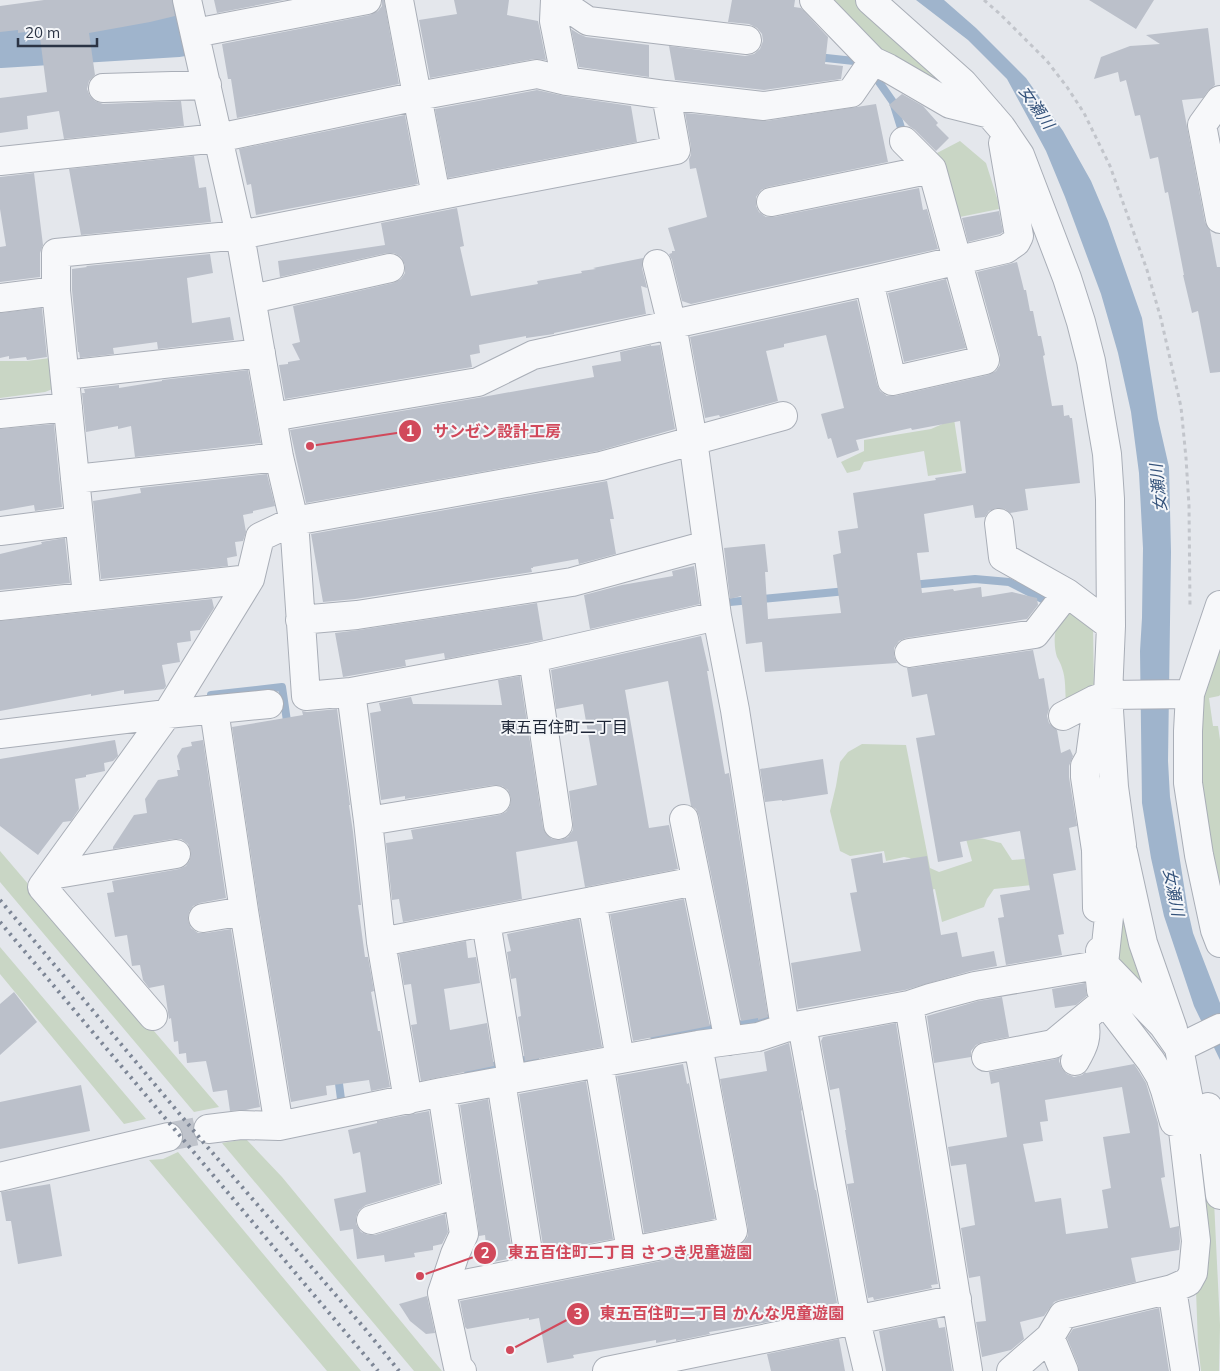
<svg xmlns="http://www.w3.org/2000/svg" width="1220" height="1371" font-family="Mulish,'Noto Sans JP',sans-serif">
<rect width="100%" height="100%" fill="#e4e7ec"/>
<path fill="#c9d6c5" d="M826,0H858L959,93L955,96L880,48Z
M960,141L986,163L998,201L999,209L955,218L937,153Z
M50,358L55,388L45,392L0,398V361H27Z
M954,419L962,471L928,476L924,451L864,462L860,470L847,473L841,462L864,451V440L931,429Z
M1074,612L1093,625L1094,691L1066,703C1065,692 1066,678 1062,668C1061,664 1059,661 1057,657C1052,642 1054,613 1074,612Z
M1220,629V695L1219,696L1209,698L1213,726H1218L1220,740V924L1196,782L1201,683Z
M862,744L906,745L930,868L939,872L972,861L966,839C981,836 987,840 1001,843L1012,860L1045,857L1050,883L994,889L987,899L984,907L942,922L935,889L924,891L917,868L910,858L904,857L886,861L884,851L850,856L840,851L830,811L836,786L840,762L848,752Z
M0,851L219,1107L194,1112L0,882Z
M1121,875L1160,1013L1118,964Z
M0,947L146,1119L124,1124L0,974Z
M1200,1100L1214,1201L1220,1325L1219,1371H1201L1198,1345L1196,1290L1202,1194L1200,1150Z
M246,1139L282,1177L442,1371H414L222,1143Z
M178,1152L361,1371H327L149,1160L163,1159Z"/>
<path fill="#9fb4cc" d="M916,0H944L976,28L1026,78L1063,131L1091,181L1108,221L1142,318L1158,419L1169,467L1171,552L1168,761L1170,797L1188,911L1193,933L1220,1003V1060L1194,1006L1164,916L1151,858L1142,803L1140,651L1142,618L1143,548L1139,473L1131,412L1118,353L1101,294L1065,197L1046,151L1007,79L968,40Z"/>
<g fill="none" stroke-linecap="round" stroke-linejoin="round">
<path stroke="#9fb4cc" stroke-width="8" d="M817,57L854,61
M879,82L893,102L902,131
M911,585L975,579L1009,582L1046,601
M730,602L847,591
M211,695L282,687L288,728
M654,1036L738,1025L775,1017V1014
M468,1071L535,1058
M338,1076L341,1099"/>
<path stroke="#9fb4cc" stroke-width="48" d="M0,44L178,33L171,0"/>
</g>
<path fill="#bbc0ca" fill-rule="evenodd" d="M44,0H172L175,16L150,22L89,33L95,75L89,81L87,89L90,96L95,101L103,104L181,101L184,126L64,139L59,111L27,116L28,129L0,133V98L47,92L39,30L18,33V30L0,32V6Z
M214,0H284L217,13Z
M382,0H384L399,84L237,118L231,79H228L222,44L370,15L378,11L382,6Z
M454,0H509L507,15L538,21L546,60L534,59L430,78L419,20L457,14Z
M732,0H795L794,7L801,8L828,37L825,64L843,66L841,79L764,90L675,80L669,46L745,56L754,54L760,49L763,41L762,34L757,28L749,24L728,22Z
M1089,0H1154L1136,29Z
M1208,28L1215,85L1208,91L1203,98L1182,100L1205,222L1210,230L1217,267H1220V372L1210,373L1198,311L1192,313L1183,275H1184L1168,192L1165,193L1158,157L1150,159L1140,115L1135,116L1126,80L1120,82L1118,72L1094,79L1101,57L1130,46L1160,44L1146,35Z
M571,29L579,34L586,37L649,45V77L579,67Z
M537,90L564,96L631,106L637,142L448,178L435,109Z
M902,94L923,106L938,123L936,125L949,138L936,151L915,130L909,126L889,105Z
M876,104L888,162L768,187L761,190L756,197V206L759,212L766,217H774L919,188L923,210L927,209L938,249L691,304L682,301L672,260L669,254L672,253V251H675L668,228L707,217L696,168L690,169L689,159L691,155V147L685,113L766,121Z
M405,115L418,184L256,215L251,184L247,185L239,149Z
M194,156L199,188L206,187L211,222L81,235L69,169Z
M34,173L43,245L40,253V277L0,282V247L6,246L0,209V177Z
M457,208L464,246L460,247L471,296L538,284L537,281L582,273L581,271L596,269L593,268L643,258L642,268L647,288L641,286L646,314L554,333V334L526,338V336L479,345L480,353L470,355L472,367L285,399L279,365L288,364V362L300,360L292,344L300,342L293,306L393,283L401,279L405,273V265L401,257L394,253H387L280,277L278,261L385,245L381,223Z
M999,211L1003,232L1000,234L968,242L962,218Z
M210,254L213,273L187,278L192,323L230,317L234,340L158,349L157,342L113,348L114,354L80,358L79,352H78L72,290V269L87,267L86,266Z
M1017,262L1024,290H1026L1030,311H1033L1038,336H1041L1045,355L1043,356L1052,406L1063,405L1064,416L1069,415L1070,418H1072L1080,483L1025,489L1028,510L1010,513L1005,509L997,508L989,511L985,517L975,518L973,505L924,514L929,552L917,553L922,593L953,589L954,591L981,587L982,597L1012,592L1037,598L1038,605L1027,619L906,638L899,641L894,648V656L897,663L765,672L762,642L746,644L741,596L730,599L724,548L765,544L768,572H765L768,619L841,613L833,555L841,553L838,531L858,528L853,493L936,480L935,478L966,473L960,421L912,430L911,428L856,440L859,450L837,458L831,438L828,439L821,414L844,408L826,335L784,344V347L766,351L778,401L720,417L719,415L705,418L690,337L857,300L877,384L880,391L887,396H895L988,375L996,371L1000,365V356L977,272Z
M946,279L966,348L904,362L888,293Z
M42,308L47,357L27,360L26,357L9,359V356L0,358V313Z
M651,345V346L660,345L675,429L598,451L306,503L290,430L477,398L594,377L592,366L621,361L620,352Z
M248,370L261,443L135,457L131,426L118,429V426L86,432L82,393H85L84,389L119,385V388L162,381V380Z
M54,424L62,507L35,511L34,505L0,511V429Z
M267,474L275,506L253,511V513L243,515L246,532L243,541L235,542L237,556L227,558L228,566L101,579L93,501L141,493L140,488Z
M607,481L614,519H610L616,554L579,564L578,559L533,567V568H531L532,572L355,599L323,602L311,534Z
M65,538L70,583L0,590V554L42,544L41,542Z
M694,566L700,604L590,629L584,595L622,585L673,576L672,571Z
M212,599L214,608L200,630L190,631L191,641L177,643L180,662L162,665L166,686L164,689L124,694V690L91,696V694L0,711V621Z
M537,603L543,640L445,659L444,653L405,660L406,666L343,677L335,633L359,630Z
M701,636L709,671H707L725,774L729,773L768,1017L758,1020V1018L741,1021L699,816L696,809L691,806L668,681L625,690L649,828L669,825L678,869L585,887L577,841L516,852L522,899L403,922L399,899L392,900L386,843L413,839L411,830L499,815L506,812L510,806L511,798L508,790L502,786L494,785L405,799V796L381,800L370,713L381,711L379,703L411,697L413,704L502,705L498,680L520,676L543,827L546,834L552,839L561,840L568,837L573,830V823L569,791L597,785L583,704L556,709L551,670Z
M1033,650L1039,679L1044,678L1049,709L1047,716L1049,723L1057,730L1061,753L1070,749L1073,756L1069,766V777L1077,826L1069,828L1076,870L1053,874L1064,934L1058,935L1062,955L1006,965L998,918L1004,917L1000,895L1030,890L1020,831L960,842L963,857L938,862L916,738L935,735L927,694L912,697L907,668H911Z
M337,709L350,805H349L353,832L361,905H358L365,957H368L374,991L371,992L378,1031H380L390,1087L371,1091L369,1080L326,1086L327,1095L291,1102L259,909L232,727L303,715L302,711L307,712Z
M115,740L118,756L113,761L104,763L105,771L86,775V777L75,779L79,809L71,821L63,822L38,855L0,826V759Z
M203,740L226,898L200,903L193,906L189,912L188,920L191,928L198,933H206L231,929L260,1107L246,1110L230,1111L227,1090L213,1092L206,1061L187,1063L186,1053L179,1054L178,1041L174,1042L171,1018L169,1019L164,985L149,988L143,980L140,965L132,966L127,935L115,937L107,893L114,892L112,881L179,869L186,866L190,860L191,852L188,844L181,839H173L113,849V847L134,815L147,813L145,799L158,780L178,776L177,770H180L177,756L182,748L192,746L191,742Z
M823,759L828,794L782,801V800L765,802L760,769Z
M882,853L883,863L927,856L941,935L957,932L962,957L994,951L997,966L971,971L905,990L798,1009L791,963L861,951L850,893L857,892L851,859Z
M684,899L710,1026L633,1041L610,914Z
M579,919L602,1047L525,1061L518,1017L521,1016L516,978L511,979L507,952L511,951L507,934Z
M466,941L468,958L476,957L480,983L444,989L450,1030L487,1023L494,1066L421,1081L411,1025L417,1024L411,984L404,985L399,954Z
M1085,983L1087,996L1076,1005L1055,1008L1052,989Z
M14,992L37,1022L0,1055V1004Z
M1002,997L1009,1037L983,1042L976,1045L971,1051V1057L934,1063L927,1016L978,1001Z
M896,1023L938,1284L931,1285L932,1288L874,1300L873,1297L868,1298L847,1184L854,1183L845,1130H846L839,1088L830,1090L821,1041L823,1037Z
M789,1043L802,1110L801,1111L815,1190H816L837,1303L833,1304L834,1308L758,1324L709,1332L710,1334L676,1341V1339L656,1343V1340L573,1355L574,1358L547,1363L539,1318L529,1320V1318L467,1329L465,1327L460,1301L736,1246L744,1242L748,1236V1228L720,1079L767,1071L764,1052Z
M1060,1057L1059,1061L1062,1069L1067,1074L1074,1077L1082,1075L1085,1072L1086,1073L1134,1064L1138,1070L1146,1083L1158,1123L1165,1177L1161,1178L1170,1228L1179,1226L1180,1241L1179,1250L1131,1258L1136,1282L1059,1300L1054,1302L1044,1316L1020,1322L1024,1339L1011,1350L982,1357L976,1322L986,1321L980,1276L969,1278L961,1228L975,1225L966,1164L951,1166L948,1147L1007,1137L999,1082L991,1084L989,1072L1056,1059ZM1122,1087L1130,1133L1103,1137L1111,1188L1102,1190L1108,1228L1066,1234L1061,1198L1035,1202L1023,1144L1043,1141L1040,1122L1048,1121L1045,1100Z
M683,1064L687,1084L689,1083L715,1219L644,1233L617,1076Z
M586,1081L613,1239L544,1252L519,1094Z
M81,1085L90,1131L0,1149V1102Z
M488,1099L513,1258L488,1263L485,1235L479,1236V1232L460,1105Z
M429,1111L440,1183L366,1205L359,1210L356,1217V1224L361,1232L368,1235H375L445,1214L448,1232L442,1244L433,1246V1250L414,1253L415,1257L385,1262L384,1255L357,1259L353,1229L340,1231L334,1199L366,1192L360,1152L353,1154L348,1130L377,1123V1121Z
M50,1184L62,1256L18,1264L11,1221H6L1,1192Z
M427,1296L435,1333L426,1334L410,1321L399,1304Z
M1159,1308L1169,1371H1079L1078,1365L1067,1338L1073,1329Z
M937,1319L939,1328L945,1327L952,1371H886L879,1331Z
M839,1339L845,1371H771L767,1354Z"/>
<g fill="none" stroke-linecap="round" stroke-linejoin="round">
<path stroke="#bfc3cb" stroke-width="28" stroke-dasharray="28 14" stroke-linecap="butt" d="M168,1137L208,1129"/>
<g stroke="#a9aeb7" stroke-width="30">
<path id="minor" d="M187,0L240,235L279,457L294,521L306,696L351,692
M399,0L436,196
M555,0L554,21L566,81
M557,0L588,21L747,40
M814,0L873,61L888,68L950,104L990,114
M870,0L963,83L1001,127L1020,155L1067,278L1081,322L1091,361L1107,454L1110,499L1111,626L1108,695L1114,787L1122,845L1113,879L1104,964L1100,980L1101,990L1105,1001L1151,1061L1160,1076L1165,1090L1174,1122H1182L1196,1241L1193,1273L1188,1282L1172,1289L1063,1315L1050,1337L1011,1371
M195,33L367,0
M103,88L207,85
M1220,100L1202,125L1220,219
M0,161L218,138L418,96L537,74L566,81L666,95
M771,202L932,169
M657,264L672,325L693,440L717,616L735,710L785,1028
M869,281L892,381L985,360L932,169L904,141
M0,298L56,291
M252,299L390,268
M65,375L261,353
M0,414L68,407
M272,417L478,382L533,355L869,281L1006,249L1016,242L1019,236L1003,143
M75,479L279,457
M999,523L1003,557L1067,593L1111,626
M0,531L79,521
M87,596L56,291V253L240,235L436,196L676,150L666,95L764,106L851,93L873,61
M1220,605L1190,694L1188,731V783L1199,855L1215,930L1220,943
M0,606L250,579
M300,620L357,615L572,582L707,545
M909,653L1035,634L1067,593
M533,658L558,825
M214,710L244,911L279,1126
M1063,716L1094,700L1108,695L1190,694
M0,734L167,714L269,704
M684,819L729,1041
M368,821L496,800
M1123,852L1143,943L1173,1029
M51,875L176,854
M592,901L620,1059
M1097,908L1096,850L1085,777V766L1090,757L1095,720L1101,707
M203,918L244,911
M486,922L512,1079
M381,942L696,881
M1100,951L1104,964L1163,1025L1179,1048L1193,1121L1195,1141
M909,1005L968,1371
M153,1016L42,887L167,714L250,579L260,537L294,521L601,466L783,416
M802,1025L857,1325L868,1371
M1179,1048L1220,1028
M986,1057L1053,1044L1105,1001
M1075,1061C1084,1046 1088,1037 1084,1019
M599,1063L631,1251
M501,1081L531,1271
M442,1092L464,1234L455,1254L442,1293L458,1367L462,1371
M408,1100L381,942L368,821L351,692L533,658L717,616
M1208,1107L1213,1137L1220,1195
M208,1129L241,1125L279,1126L442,1092L599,1063L698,1045L758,1037L785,1028L909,1005L930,998L975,986L1104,964
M0,1177L168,1137
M371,1220L457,1194
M444,1288L733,1231L698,1045
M1172,1289L1185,1370
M1050,1337L1064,1371
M607,1371L957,1299"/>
</g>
<path stroke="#c2c5cb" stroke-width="3" stroke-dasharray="4 4" stroke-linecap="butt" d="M984,0L1000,14L1047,61L1067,87L1084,113L1110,166L1147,270L1161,319L1181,407L1186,458L1189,506L1190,606"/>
<use href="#minor" stroke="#f7f8fa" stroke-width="28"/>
<path stroke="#7d8696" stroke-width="4" stroke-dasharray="2.5 5" stroke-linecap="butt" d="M0,900L204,1143L366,1330L399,1371
M0,922L378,1371"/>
</g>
<g text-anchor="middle" stroke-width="4" stroke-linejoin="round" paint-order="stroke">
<g font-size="16" font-style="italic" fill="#34527a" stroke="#f4f6f9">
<text transform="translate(1037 107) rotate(56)" y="6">女瀬川</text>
<text transform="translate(1158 488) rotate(-96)" y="6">女瀬川</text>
<text transform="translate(1174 892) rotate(79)" y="6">女瀬川</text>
</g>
<g font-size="16" fill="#1d2536" stroke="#f4f6f9">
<text x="564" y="733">東五百住町二丁目</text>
</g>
</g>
<path fill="none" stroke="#d1495b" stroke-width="2" d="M310 446L410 431M420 1276L485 1253M510 1350L578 1314"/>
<g fill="#d1495b" stroke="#f4f6f9" stroke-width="2">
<circle cx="310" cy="446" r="5"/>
<circle cx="420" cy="1276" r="5"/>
<circle cx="510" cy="1350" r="5"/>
<circle cx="410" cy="431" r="12"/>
<circle cx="485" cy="1253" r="12"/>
<circle cx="578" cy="1314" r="12"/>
</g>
<g font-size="15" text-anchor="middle" font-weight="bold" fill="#fff">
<text x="410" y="436">1</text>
<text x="485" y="1258">2</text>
<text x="578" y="1319">3</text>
</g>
<g font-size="16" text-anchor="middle" font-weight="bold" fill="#d1495b" stroke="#f4f6f9" stroke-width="4" stroke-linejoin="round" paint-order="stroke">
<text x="497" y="437">サンゼン設計工房</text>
<text x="630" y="1258">東五百住町二丁目 さつき児童遊園</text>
<text x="722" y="1319">東五百住町二丁目 かんな児童遊園</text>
</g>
<path d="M18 38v8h79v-8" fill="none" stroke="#2b3445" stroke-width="2.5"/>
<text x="25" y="38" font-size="15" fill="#2b3445" stroke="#f4f6f9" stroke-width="4" paint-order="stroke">20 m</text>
</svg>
